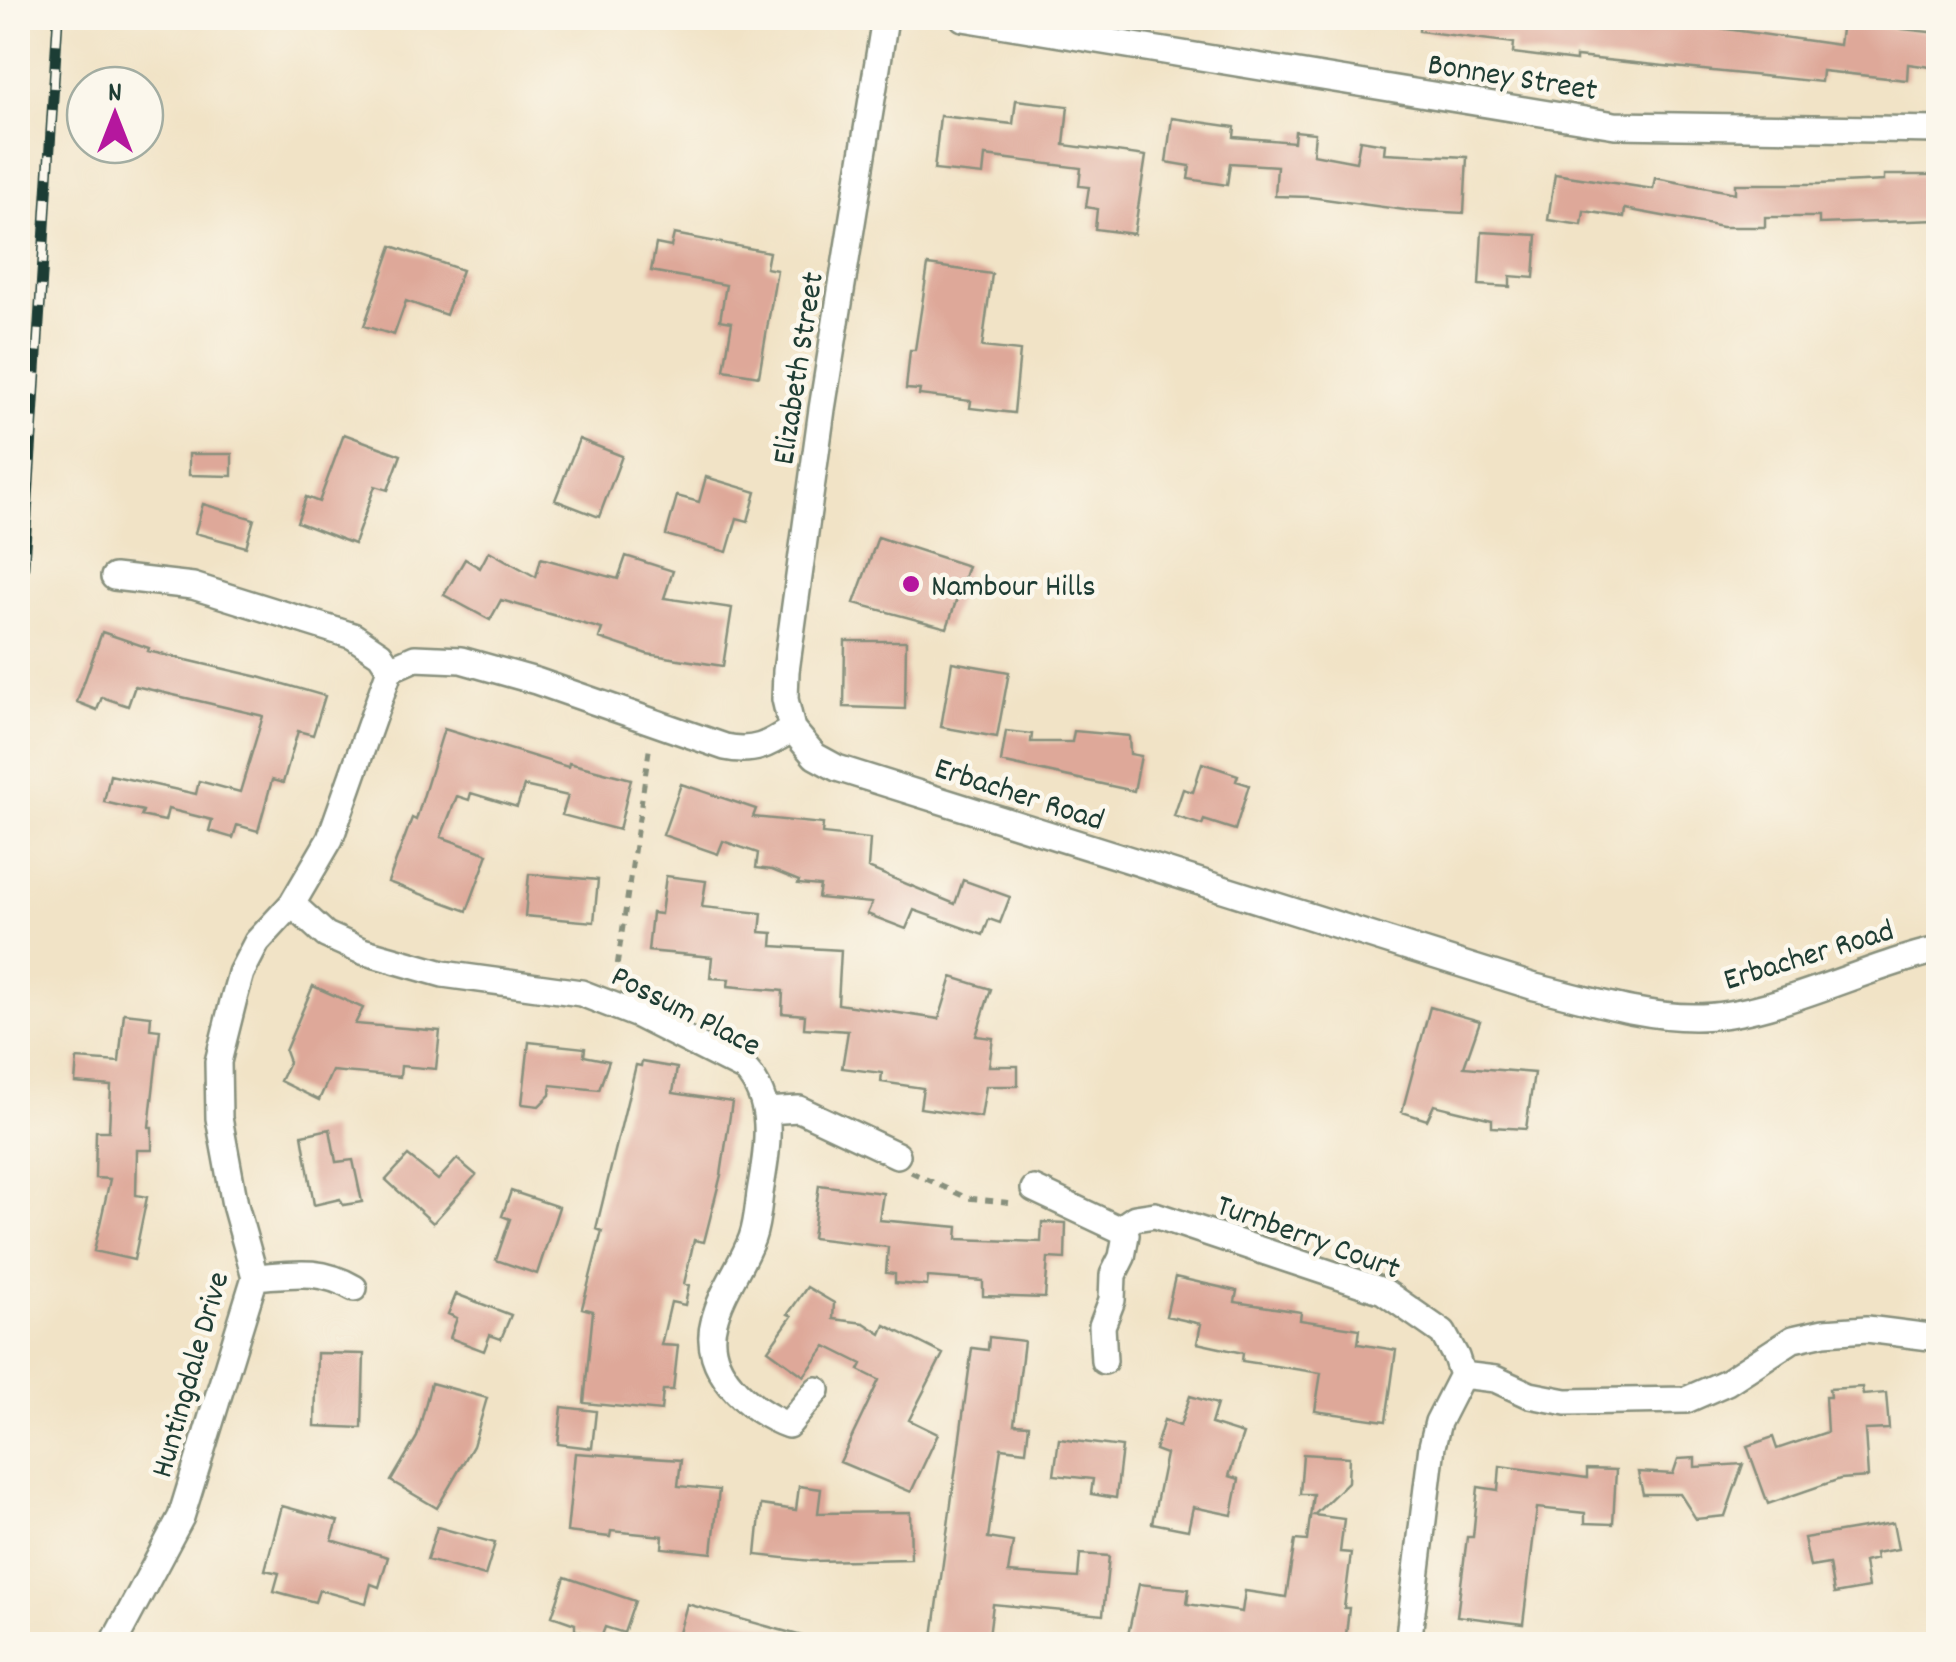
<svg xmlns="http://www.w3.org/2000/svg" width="1956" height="1662" font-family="Dekko,sans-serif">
<rect width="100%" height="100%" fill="#fbf7ec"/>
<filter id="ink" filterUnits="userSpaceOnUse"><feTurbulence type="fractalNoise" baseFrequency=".01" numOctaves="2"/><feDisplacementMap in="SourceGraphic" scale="20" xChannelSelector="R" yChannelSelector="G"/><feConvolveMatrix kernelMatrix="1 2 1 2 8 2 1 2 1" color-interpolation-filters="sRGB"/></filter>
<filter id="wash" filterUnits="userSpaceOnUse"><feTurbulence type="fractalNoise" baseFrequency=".0048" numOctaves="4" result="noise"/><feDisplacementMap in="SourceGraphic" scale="40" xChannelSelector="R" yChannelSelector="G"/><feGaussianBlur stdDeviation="2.25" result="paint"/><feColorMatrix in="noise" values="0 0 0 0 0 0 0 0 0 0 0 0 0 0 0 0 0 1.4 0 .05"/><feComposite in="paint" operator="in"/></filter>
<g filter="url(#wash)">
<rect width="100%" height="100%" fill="#f1e3c6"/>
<g id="blocks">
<path fill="#dea899" d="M1420,18H1580L1683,29L1684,23L1839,45L1842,22L1938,33V68L1908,64L1907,80L1822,71L1821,82L1576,57V61L1513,53L1514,43L1419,31Z
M1016,100L1068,106L1064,145L1146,156L1134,234L1095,229L1097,209L1086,207L1089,187L1079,186L1081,168L985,156L983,175L934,170L940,116L1013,124Z
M1172,118L1235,127L1234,137L1294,142L1295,131L1315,133L1313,154L1356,162L1360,140L1385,144L1384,153L1467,157L1464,213L1405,210L1310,197L1275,196L1277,166L1230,163L1227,185L1188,179L1190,166L1166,162Z
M1555,174L1653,189L1655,178L1735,193V184H1818L1884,181V175H1938V220L1819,224V217H1765V227H1722L1625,209L1624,217L1584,211L1582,225L1548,220Z
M1482,232L1537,235L1534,278L1510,276V287L1479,285Z
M674,234L769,252L766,268L777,270L759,376L724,370L732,322L720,320L726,285L651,271L656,244L671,247Z
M392,246L462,270L446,315L406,301L394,335L364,326Z
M928,265L992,274L982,347L1020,351L1014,413L970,408L971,401L919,395L920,390L906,389L910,350H915Z
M344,434L401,455L388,490L375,486L354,544L297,522L306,497L319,502Z
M579,439L622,456L599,517L555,500Z
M189,454H232V476L189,475Z
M706,477L756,492L748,521L737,518L727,552L666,535L677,496L699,502Z
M203,504L254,519L246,547L195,533Z
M878,537L968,566L947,628L854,603Z
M489,551L536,577L541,558L618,579L626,556L673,571L664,598L732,608L723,666L647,654L599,638L602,629L501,600L490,620L444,595L465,559L480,568Z
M102,632L149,648L148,651L259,677L325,696L313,735L298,731L283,783L272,780L258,831L237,825L233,838L209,831L212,820L168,809L165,821L141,816L143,811L104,802L110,775L196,794L199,781L240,792L263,716L135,686L128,706L102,697L97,710L77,702Z
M845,641H906L905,709L844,707Z
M952,662L1009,672L997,737L941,727Z
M444,729L568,767L569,763L631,779L619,830L562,815L568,796L524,786L517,807L471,793L469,800L457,796L441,837L488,854L467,911L388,882L412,818L416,820Z
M1006,731L1032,734L1031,742H1072L1074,731L1129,736L1130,754L1141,756L1134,791L1001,762Z
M1202,763L1238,775L1236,781L1249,785L1235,830L1204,820L1202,825L1174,816L1183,789L1193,792Z
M681,784L756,809L753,817L823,824L822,834L870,839L868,868L955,904L963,880L1010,897L1000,923L989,919L983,935L914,910L906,929L867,914L872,903L818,898L820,886L798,884L799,881L772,870L756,868L758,853L723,841L718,854L663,835Z
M529,874L598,880L594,922L525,916Z
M666,876L706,881L702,907L762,913L760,932L773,933L772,946L841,950L838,1004L939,1019L952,977L991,989L976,1036L993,1038L989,1066H1018V1086H986L981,1117L920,1108L923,1088L881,1082L882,1073L842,1068L848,1031L804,1028L805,1015L782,1013L783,991L728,986L729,979L710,978L712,957L648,951L652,913L661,914Z
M313,986L363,1008L355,1024L440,1031L436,1069L401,1066L400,1077L332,1071L319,1100L280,1081L289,1062L285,1051Z
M1430,1007L1480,1021L1464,1067L1534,1073L1526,1129L1492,1127V1119L1434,1105L1427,1120L1402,1112Z
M124,1013L151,1016L150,1029L160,1030L149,1127H152V1150H137L136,1195L147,1197L134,1260L94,1251L110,1179L95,1178L96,1131H109L111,1086L75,1083L77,1059L119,1062Z
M529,1042L585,1048L584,1056L609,1061L599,1090L551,1085L550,1095L539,1106L522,1104Z
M642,1062L677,1068L673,1093L732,1102L721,1175L704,1242L694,1240L684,1284L689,1285L685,1305L671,1302L661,1345L678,1346L673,1390H663L661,1411L584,1403L593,1311L582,1308L602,1231L596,1229L636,1065L641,1066Z
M330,1129L336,1162L353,1160L362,1202L343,1205L340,1199L314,1205L302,1135Z
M408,1156L438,1180L457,1159L476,1175L433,1223L386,1180Z
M819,1185L883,1193L879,1220L958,1227L957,1239L1041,1242L1042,1222L1066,1223L1065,1259L1048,1258L1045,1298L983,1296V1281L928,1277L927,1286L895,1283V1274L886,1273L888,1247L812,1238Z
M511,1191L559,1207L537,1274L496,1260L510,1219L502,1216Z
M1175,1277L1237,1291L1235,1302L1301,1312L1300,1320L1360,1329L1358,1344L1396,1350L1386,1421L1315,1411L1321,1373L1242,1361L1243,1353L1197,1343L1201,1324L1166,1316Z
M807,1287L834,1303L833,1319L864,1323L881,1334L885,1325L943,1354L909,1420L938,1434L911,1492L840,1462L879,1380L859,1370L862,1364L826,1346L804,1376L768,1350L792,1316L788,1314Z
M456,1294L511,1315L501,1339L490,1335L484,1351L450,1338L457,1318L448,1314Z
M989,1337L1024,1341L1014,1424L1029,1425L1026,1451L1001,1448L988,1538L1013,1542L1008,1573L1078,1578L1080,1554L1109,1556L1103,1615L993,1604L988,1644H932L972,1348L988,1350Z
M317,1353L364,1354L362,1428L315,1426Z
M431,1383L487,1398L473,1446L437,1508L391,1481L417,1437Z
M1862,1387L1863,1395L1886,1393L1889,1429L1865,1430L1868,1477L1840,1479L1768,1504L1747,1446L1773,1437L1777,1449L1827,1432L1825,1397H1830L1829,1389Z
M1190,1396L1217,1404L1211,1424L1243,1434L1229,1476L1239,1479L1232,1515L1193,1507L1188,1530L1152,1523L1166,1454L1155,1450L1164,1420L1180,1426Z
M562,1407L596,1411L592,1448L558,1444Z
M1059,1439L1122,1447L1116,1498L1091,1494L1093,1479L1054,1475Z
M575,1453L681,1460L678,1486L719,1490L712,1553L662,1548L663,1536L611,1531L610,1537L567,1532Z
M1303,1454L1349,1457L1348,1482L1314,1515L1344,1519L1340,1552L1351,1553L1344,1608H1349L1345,1644H1126L1139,1584L1189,1589L1187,1604L1242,1612L1245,1591L1286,1597L1295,1540L1307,1541L1313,1494H1300Z
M1695,1458V1467L1743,1464L1725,1516L1696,1519L1680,1494H1643L1638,1472L1673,1474L1678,1459Z
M1500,1466L1587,1478V1469L1616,1470L1613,1524L1585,1523V1513L1537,1508L1523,1624L1457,1616L1467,1537H1473L1478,1487L1498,1490Z
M799,1486L821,1489L818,1513L910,1512L911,1559L811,1561L756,1555L761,1505L796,1510Z
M282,1506L338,1521L332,1540L388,1557L379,1587L371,1584L366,1603L319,1590L315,1602L274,1591L279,1573L265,1570Z
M1893,1523L1898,1549L1875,1553L1876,1559L1864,1562L1868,1588L1834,1594L1829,1564L1810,1567L1804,1538Z
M437,1527L495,1543L485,1576L427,1560Z
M565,1577L635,1601L624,1633L605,1627L601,1638L575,1630V1624L552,1616Z
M687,1604L809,1638L808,1644H676Z"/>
</g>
</g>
<g filter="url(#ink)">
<use href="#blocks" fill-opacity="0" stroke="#88907d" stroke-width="2.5"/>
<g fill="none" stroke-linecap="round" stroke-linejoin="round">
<g stroke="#88907d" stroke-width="30">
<path id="minor" d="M963,18L1615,125L1938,130
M114,577L193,586L353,636L380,654L390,669L415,658L461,660L536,681L725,747C754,753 768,745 792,729L815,756L837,768L1535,987C1586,999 1641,1017 1694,1017C1772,1017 1861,967 1938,950
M792,729L785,699L786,671L822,409L885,18
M292,904L326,935L362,951L443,974L581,993L638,1015L745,1069C777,1104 767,1149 760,1193C758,1208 757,1224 752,1238C741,1267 721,1292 714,1322C701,1369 749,1411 788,1425L817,1390
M766,1111L799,1109L897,1155
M1034,1189L1119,1229
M1119,1229L1135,1218L1155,1215L1383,1291L1443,1333L1456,1357L1462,1375L1495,1379L1530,1395L1566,1402L1686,1400L1727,1382L1793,1339L1824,1332L1867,1329L1938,1338
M255,1277C294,1274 319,1268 354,1288
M1104,1361L1102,1326L1112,1300L1113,1275L1122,1257L1126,1235L1119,1229
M113,1644L181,1517L255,1277L235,1205L219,1118L218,1062L234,998L241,973L257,942L292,904L330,839L390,669
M1408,1644L1432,1446L1438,1422L1462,1375"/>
</g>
<path stroke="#88907d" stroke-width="5" stroke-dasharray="8 8" stroke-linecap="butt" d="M615,980L650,744
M911,1172L967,1198L1014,1203"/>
<use href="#minor" stroke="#fff" stroke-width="25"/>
<g stroke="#1f3d34" stroke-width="11">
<path id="rail" d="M18,659L58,18"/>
</g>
<use href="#rail" stroke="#fbf7ec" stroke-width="8" stroke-dasharray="22" stroke-linecap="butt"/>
</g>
</g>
<circle fill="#b5179e" stroke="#fbf7ec" stroke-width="4" cx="911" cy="584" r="10"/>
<g text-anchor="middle" stroke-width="9" stroke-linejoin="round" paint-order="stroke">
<g font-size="32" fill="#1f3d34" stroke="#fbf7ec">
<text transform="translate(1513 75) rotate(9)" y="11">Bonney Street</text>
<text transform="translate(796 368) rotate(-81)" y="11">Elizabeth Street</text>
<text transform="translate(1020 792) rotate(18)" y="11">Erbacher Road</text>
<text transform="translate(1808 953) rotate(-17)" y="11">Erbacher Road</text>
<text transform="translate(687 1009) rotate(27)" y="11">Possum Place</text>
<text transform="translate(1309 1235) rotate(20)" y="11">Turnberry Court</text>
<text transform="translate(188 1374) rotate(-74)" y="11">Huntingdale Drive</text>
</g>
<g font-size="32" fill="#1f3d34" stroke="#fbf7ec" text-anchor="start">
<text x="931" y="595">Nambour Hills</text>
</g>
</g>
<rect width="1956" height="1662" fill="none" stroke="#fbf7ec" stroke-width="60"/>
<g transform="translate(115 115)"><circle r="48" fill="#fbf7ec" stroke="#a3ada2" stroke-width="2.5"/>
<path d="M0-8L18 38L0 25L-18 38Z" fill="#b5179e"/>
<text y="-15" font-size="28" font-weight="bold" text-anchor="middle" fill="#1f3d34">N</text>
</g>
</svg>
